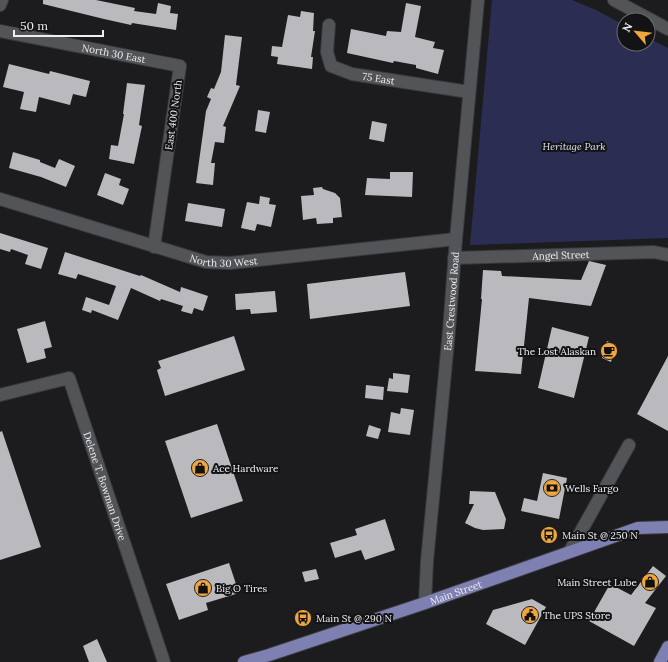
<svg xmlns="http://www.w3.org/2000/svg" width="668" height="662" font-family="Lora,serif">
<rect width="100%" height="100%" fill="#1c1c1f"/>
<path fill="#2c2d53" d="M492,0H572L596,10L624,25V44H648V38L668,48V238L470,245Z"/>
<path fill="#bababe" d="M43,0H96L135,8L134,11L156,14L158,3L171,6L170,13L178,14L176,30L132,23L131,25L104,19L43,4Z
M406,3L421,6L415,37L435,42L433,48L444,50L438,74L416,68V65L394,61L393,63L347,53L351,29L386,36L387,31L401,32Z
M301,11L314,13L313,31H315L311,57H313L312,69L277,64L278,57L271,56L272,46L282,47L288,15L300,17Z
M225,35L242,37L236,85L240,86L223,126L226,127L224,143L215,142L211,163H215L213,185L196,183L206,111L211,99L207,97L211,88L214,89L221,72Z
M9,64L49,74L50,71L90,81L86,97L73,94L70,105L39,97L36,112L20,109L24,92L3,87Z
M127,83L145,85L139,125L142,126L134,164L109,159L111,145L118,146L124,114H123Z
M258,110L270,112L266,133L255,131Z
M372,121L387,124L384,142L369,139Z
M13,152L40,160V162L55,168L59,159L75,166L66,187L41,177L9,168Z
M390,172H413L412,197L365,195L367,178L390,179Z
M105,173L121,179L119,185L129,189L123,205L97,195Z
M322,187L323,189L335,193L340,198L342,217L333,218V223L317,224L316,218L303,220L301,196L314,195L313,188Z
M260,196L270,198L269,204L276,205L271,227L257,224L255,231L241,228L247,202L259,204Z
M188,203L225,209L222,227L185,221Z
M0,233L48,248L41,269L25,264L28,255L11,249L10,252L0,249Z
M65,252L140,276L141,275L180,292L181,287L208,296L203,311L194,308L192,314L181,311L183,306L161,299L160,301L131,288L118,320L92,310L91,313L82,310L86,297L109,305L116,286L78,274L76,279L58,274Z
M589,261L606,265L591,306L529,298L521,374L475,371L482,299H481L483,270L501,271L502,276L581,280Z
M405,272L410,306L310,319L307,284Z
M275,291L277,312L251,314L250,309L236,310L235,294Z
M45,321L52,347L44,349L46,358L27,363L17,329Z
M552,327L589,337L574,398L538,388Z
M234,336L245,370L165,396L157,370L161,368L158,361Z
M607,341L616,345L611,362L602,358Z
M668,356V431L637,414Z
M393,373L410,375L408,393L387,391L389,378L393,379Z
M366,385L384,387L383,400L365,398Z
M401,408L414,410L410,435L388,432L391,412L400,414Z
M217,424L243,501L191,518L165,441Z
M369,425L381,429L378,439L366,436Z
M2,431L41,547L0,560V432Z
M543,473L567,478L559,519L521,511L524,498L537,501Z
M470,491L495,492L506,519L504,529L483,530L475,528L465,523L474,504H469Z
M385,519L395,550L365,560L361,550L335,558L330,543L357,535L355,529Z
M229,563L239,593L206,603L208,610L179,620L166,584Z
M653,566L666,576L645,603L656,608L634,646L589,621L610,584L631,595Z
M316,569L319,579L305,582L302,572Z
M532,599L546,607L525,645L486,624L493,610Z
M97,639L107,662H89L83,646Z"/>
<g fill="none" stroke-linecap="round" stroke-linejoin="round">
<g stroke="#393a3c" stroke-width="14">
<g id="minor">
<path d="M614,0L668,29"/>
<path d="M0,5L2,0"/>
<path id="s1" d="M329,25L327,52L331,66L352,74L469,92"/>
<path id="s2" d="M0,31L180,66L154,247"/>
<path id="s3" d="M0,199L206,262L230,263L456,239"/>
<path id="s4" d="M454,258L654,252L668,255"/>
<path id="s5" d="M0,395L69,378L164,662"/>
<path d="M570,551L629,445"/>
<path id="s6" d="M425,603L427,561L449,331L456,239L478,0"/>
</g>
</g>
<g stroke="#393a3c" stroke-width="14">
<g id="major">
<path id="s7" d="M244,662L269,655L425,603L638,528L668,527"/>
<path d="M660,662L668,647"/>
</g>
</g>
<use href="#minor" stroke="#535457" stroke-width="12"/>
<use href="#major" stroke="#7e80b2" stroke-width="12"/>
</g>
<defs>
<g id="cafe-disc" transform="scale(0.9)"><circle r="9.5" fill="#f0a63f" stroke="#131316"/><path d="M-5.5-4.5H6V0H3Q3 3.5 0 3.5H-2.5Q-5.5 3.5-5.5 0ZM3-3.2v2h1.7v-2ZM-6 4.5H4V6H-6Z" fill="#111"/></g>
<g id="shop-disc" transform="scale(0.9)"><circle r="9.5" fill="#f0a63f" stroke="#131316"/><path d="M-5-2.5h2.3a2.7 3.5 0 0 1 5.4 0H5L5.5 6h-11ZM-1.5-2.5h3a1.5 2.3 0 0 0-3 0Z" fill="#111"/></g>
<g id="bank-disc" transform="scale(0.9)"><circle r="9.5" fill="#f0a63f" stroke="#131316"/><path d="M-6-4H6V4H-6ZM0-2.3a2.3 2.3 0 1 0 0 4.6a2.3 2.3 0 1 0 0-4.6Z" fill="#111"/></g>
<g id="bus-disc" transform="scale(0.9)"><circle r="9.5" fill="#f0a63f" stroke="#131316"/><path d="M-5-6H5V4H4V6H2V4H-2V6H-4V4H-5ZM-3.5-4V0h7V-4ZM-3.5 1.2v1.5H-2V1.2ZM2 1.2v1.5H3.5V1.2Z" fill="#111"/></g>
<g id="civic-disc" transform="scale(0.9)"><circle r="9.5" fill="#f0a63f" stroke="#131316"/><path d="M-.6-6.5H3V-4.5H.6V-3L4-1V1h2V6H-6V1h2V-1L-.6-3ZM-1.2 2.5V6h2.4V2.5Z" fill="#111"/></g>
</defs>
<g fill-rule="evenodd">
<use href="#cafe-disc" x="609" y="351"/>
<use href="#shop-disc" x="200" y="468"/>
<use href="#bank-disc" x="552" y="488"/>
<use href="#bus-disc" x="549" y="535"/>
<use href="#shop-disc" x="650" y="582"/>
<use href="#shop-disc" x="203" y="588"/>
<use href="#civic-disc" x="530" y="615"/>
<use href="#bus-disc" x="303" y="618"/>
</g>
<g text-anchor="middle" stroke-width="4" stroke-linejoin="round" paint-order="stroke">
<g font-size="10" fill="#efeff1" stroke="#131316">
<text dy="4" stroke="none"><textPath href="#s2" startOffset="116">North 30 East</textPath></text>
<text dy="4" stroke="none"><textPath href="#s1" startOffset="91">75 East</textPath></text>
<text transform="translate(173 115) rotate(-82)" y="4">East 400 North</text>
<text dy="4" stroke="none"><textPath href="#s4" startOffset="107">Angel Street</textPath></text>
<text dy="4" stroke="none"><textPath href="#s3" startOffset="233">North 30 West</textPath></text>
<text dy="4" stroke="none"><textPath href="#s6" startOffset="303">East Crestwood Road</textPath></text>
<text dy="4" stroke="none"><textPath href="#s5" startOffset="185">Delene T. Bowman Drive</textPath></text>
<text dy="4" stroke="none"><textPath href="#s7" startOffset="223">Main Street</textPath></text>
</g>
<g font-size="10" font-style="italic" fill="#dfe0f4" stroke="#131316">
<text x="574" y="150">Heritage Park</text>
</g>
<g font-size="10" fill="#efeff1" stroke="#131316" text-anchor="start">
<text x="596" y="355" text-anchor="end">The Lost Alaskan</text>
<text x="213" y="472">Ace Hardware</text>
<text x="565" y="492">Wells Fargo</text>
<text x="562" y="539">Main St @ 250 N</text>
<text x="637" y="586" text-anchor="end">Main Street Lube</text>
<text x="216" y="592">Big O Tires</text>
<text x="543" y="619">The UPS Store</text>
<text x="316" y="622">Main St @ 290 N</text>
</g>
</g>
<g transform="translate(636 32) rotate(298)"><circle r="19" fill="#131316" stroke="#6b6b6e"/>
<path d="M0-3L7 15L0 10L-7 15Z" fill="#f0a63f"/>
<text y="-6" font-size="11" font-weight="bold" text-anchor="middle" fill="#efeff1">N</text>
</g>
<path d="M14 30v6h89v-6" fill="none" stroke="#efeff1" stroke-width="2"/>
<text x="20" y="30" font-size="12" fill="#efeff1" stroke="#131316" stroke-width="3" paint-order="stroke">50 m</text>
</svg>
